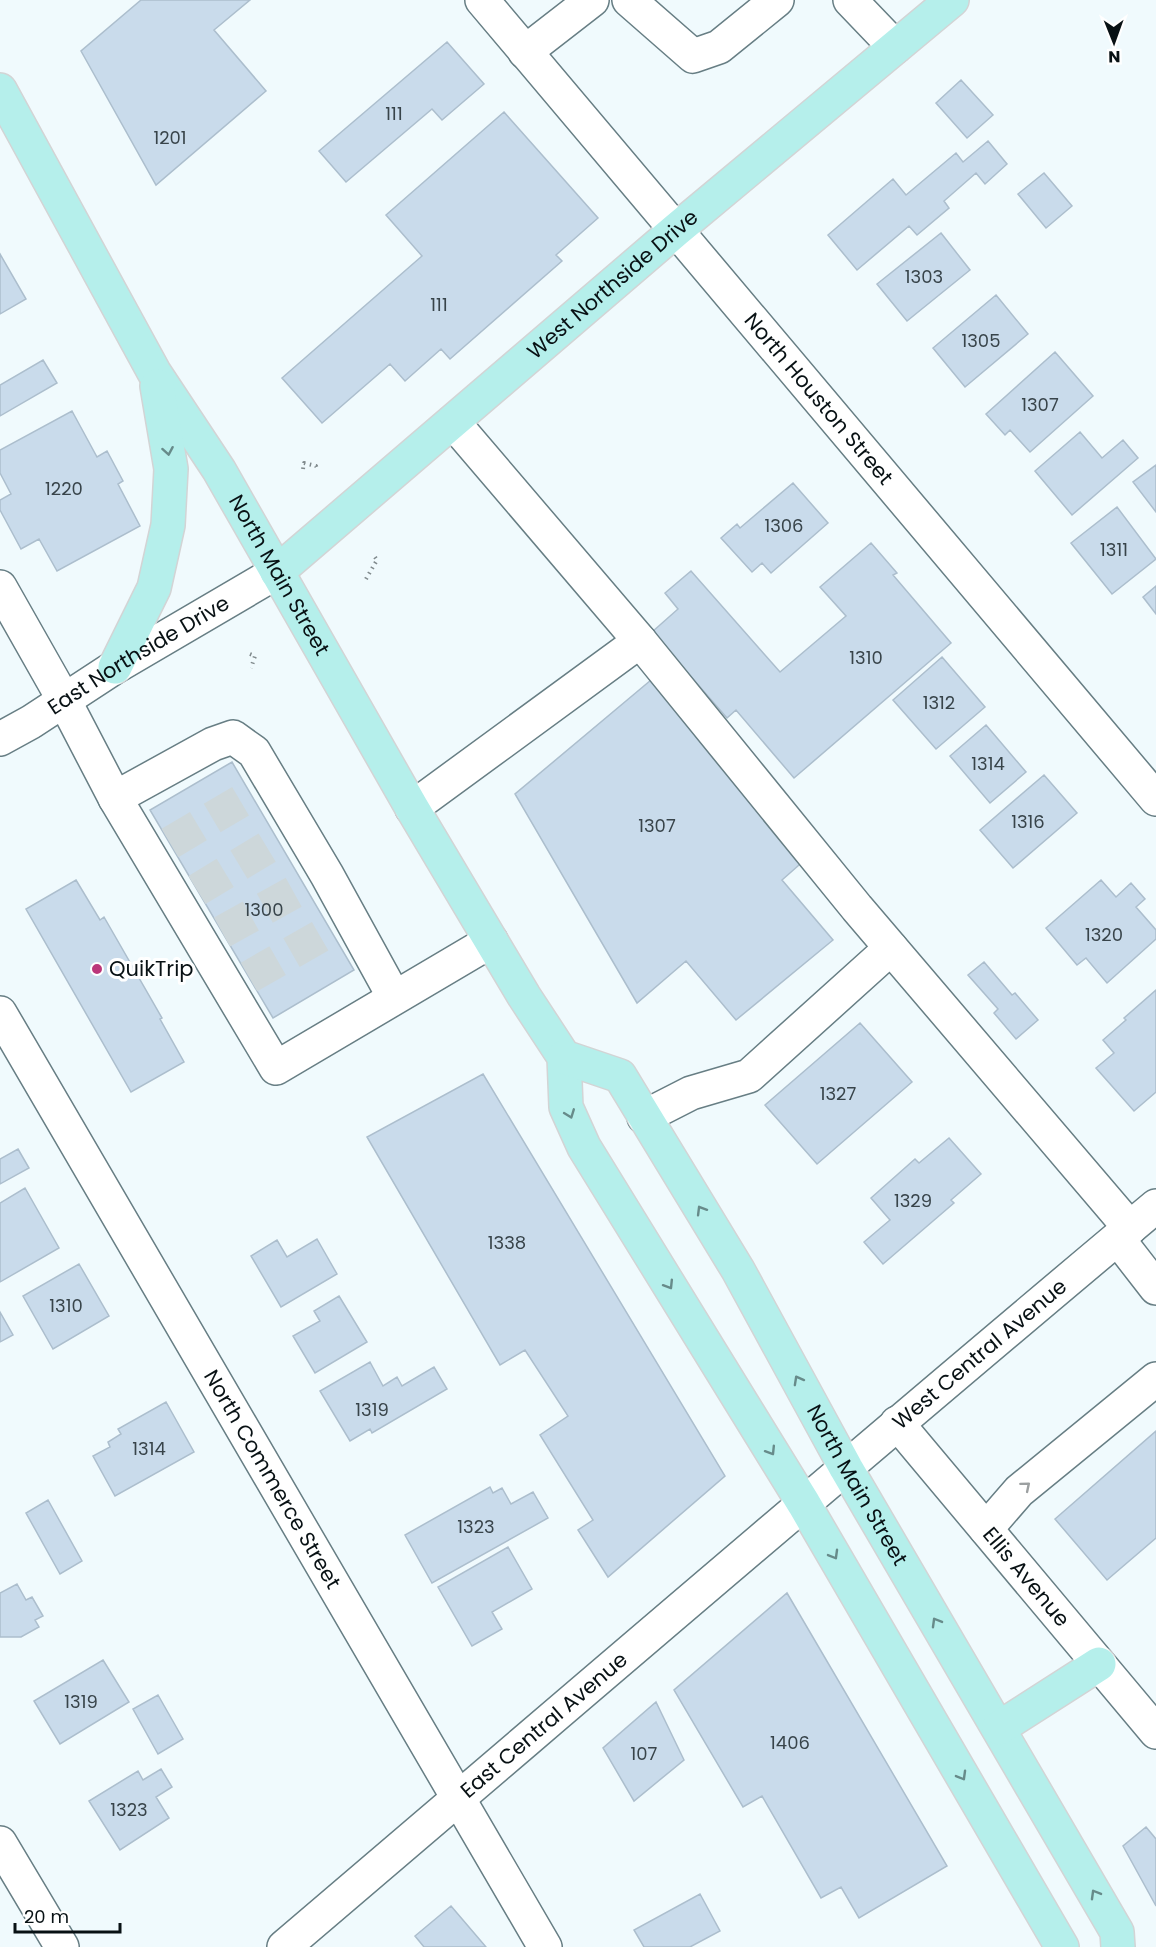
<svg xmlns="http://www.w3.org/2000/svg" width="1156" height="1947" font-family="Poppins,sans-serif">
<rect width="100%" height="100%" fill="#f0fafd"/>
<path fill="#c9dbeb" stroke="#acbecd" stroke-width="1.5" d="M141,0H250L214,30L266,91L156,185L81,51Z
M447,42L484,84L442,120L432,109L346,182L319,151Z
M961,80L993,115L967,138L936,103Z
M504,112L598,218L556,255L562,261L450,359L441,349L405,381L390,364L322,423L282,378L422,256L386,215Z
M988,141L1007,164L985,184L976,173L944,201L949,208L917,235L909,226L857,270L828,235L893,179L906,195L956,153L963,162Z
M1044,173L1072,206L1046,228L1018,194Z
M941,233L970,270L907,321L877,284Z
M0,254L26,299L0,314Z
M996,295L1028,334L965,387L933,348Z
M1055,352L1093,396L1030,452L1010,430L1005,435L986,414Z
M43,360L57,383L0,416V385Z
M72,411L97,457L107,451L123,481L118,484L140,526L57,571L39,539L21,549L0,510V500L11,494L0,473V450Z
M1080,432L1102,458L1123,440L1138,458L1072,515L1035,471Z
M1156,465V512L1133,482Z
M793,483L828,523L771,573L762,563L752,572L721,538L737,524L740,528Z
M1117,507L1156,559L1112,594L1071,543Z
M871,543L897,573L893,575L951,643L794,778L736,710L727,718L652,632L678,609L665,593L691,571L780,672L846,616L820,587Z
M1156,586V614L1143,597Z
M942,657L985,707L936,749L893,700Z
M657,675L807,858L782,880L833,940L736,1020L686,961L637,1003L515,794Z
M986,725L1026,772L990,803L950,756Z
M232,762L354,970L273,1018L150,810Z
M1044,775L1077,813L1013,868L980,830Z
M76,880L100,920L104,917L162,1018L160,1019L184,1062L131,1092L26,909Z
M1101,880L1116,897L1131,883L1145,899L1136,907L1156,930V939L1107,983L1086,958L1077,965L1046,928Z
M984,962L1012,995L1015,993L1038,1020L1016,1039L994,1013L998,1009L968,975Z
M1156,990V1092L1134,1111L1096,1068L1114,1053L1103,1040L1126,1020L1124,1018Z
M860,1023L912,1082L817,1164L765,1105Z
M483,1074L725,1476L608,1577L578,1530L593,1520L540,1435L568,1416L525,1350L500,1365L367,1137Z
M949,1138L981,1174L951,1200L954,1203L883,1264L864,1242L890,1220L871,1198L915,1159L919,1163Z
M18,1149L29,1168L0,1184V1159Z
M25,1188L59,1248L0,1282V1203Z
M317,1239L337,1274L281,1307L251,1256L277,1240L287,1257Z
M79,1264L109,1316L53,1349L23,1296Z
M339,1296L367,1342L315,1373L293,1336L320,1321L314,1311Z
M0,1312L13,1335L0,1342Z
M370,1362L383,1386L397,1377L402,1386L434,1367L447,1389L372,1433L370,1429L350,1441L320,1391Z
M166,1402L194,1452L115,1496L93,1456L110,1447L108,1442L121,1434L118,1429Z
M1156,1431V1538L1107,1580L1055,1519Z
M490,1487L493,1493L502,1488L511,1504L533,1492L548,1518L432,1583L405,1535Z
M48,1500L82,1561L60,1574L26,1513Z
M508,1547L532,1589L492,1612L502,1629L472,1646L438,1587Z
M17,1584L26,1600L32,1597L43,1616L35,1620L39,1627L21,1637H0V1593Z
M787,1593L947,1866L859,1918L841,1887L821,1898L762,1796L743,1807L674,1690Z
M103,1660L129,1702L60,1744L34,1701Z
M158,1695L183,1739L158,1754L133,1709Z
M656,1702L684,1760L634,1801L603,1748Z
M161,1769L172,1787L156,1797L169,1818L120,1850L89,1801L138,1771L143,1780Z
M1146,1827L1156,1839V1906L1123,1846Z
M700,1894L720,1931L690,1947H644L634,1930Z
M451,1906L486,1947H424L415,1936Z"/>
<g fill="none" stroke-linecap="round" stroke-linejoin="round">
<path stroke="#cdd7da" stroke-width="33" stroke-dasharray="33 16" stroke-linecap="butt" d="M170,843L251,795
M197,890L278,841
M222,932L305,886
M249,977L331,930"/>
<g stroke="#677e84" stroke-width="36">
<g id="minor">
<path id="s1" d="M482,0L1156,799"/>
<path d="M629,0L693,56L719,47L777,0"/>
<path d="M850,0L895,47"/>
<path d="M525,52L592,0"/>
<path d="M0,587L64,700L115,798L276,1068L491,941"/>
<path d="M640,641L857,908L1130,1228"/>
<path id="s2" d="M0,739L31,722L115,667L277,572"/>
<path d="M115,798L213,744L233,737L254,752L327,875L394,997"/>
<path d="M412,808L640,641L453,422"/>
<path id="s3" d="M0,1013L545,1947"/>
<path d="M644,1117L691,1093L749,1076L891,948"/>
<path d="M1118,1239L1156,1288"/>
<path id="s4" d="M897,1423L1156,1732"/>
<path d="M986,1529L1019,1491L1156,1379"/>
<path d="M0,1843L62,1947"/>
<path id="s5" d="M284,1947C574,1700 863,1451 1156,1206"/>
</g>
</g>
<g stroke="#d3d4d5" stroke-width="36">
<g id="major">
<path id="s6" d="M0,90L154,372L219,470L412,808L524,996L564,1057L566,1107L584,1147L804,1504L1062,1947"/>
<path id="s7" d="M277,572L676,230L952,0"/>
<path d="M115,667L154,588L168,525L171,469L157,386"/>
<path id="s8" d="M564,1057L620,1076L738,1270L846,1468L1117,1932L1118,1947"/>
<path d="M999,1728L1099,1664"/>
</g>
</g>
<path stroke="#808a8d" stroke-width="4" stroke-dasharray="1.5 4.5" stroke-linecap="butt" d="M303,469L304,463L316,466L318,471
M366,579L377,560L373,554
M250,654L255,656L251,668"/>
<use href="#minor" stroke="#fff" stroke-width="33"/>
<use href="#major" stroke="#b5efeb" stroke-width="33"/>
</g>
<defs><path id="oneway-chevron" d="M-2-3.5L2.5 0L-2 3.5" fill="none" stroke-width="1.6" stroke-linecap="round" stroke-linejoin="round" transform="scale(1.5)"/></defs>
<g stroke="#678b8a">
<use href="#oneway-chevron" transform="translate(168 451) rotate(80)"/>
<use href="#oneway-chevron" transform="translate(570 1114) rotate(69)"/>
<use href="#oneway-chevron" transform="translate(701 1210) rotate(-121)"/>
<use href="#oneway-chevron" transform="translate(669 1285) rotate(58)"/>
<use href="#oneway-chevron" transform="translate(798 1380) rotate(-119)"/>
<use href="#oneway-chevron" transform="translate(771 1451) rotate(58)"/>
<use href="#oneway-chevron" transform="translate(834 1555) rotate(60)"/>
<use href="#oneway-chevron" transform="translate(936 1622) rotate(-120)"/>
<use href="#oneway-chevron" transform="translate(962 1776) rotate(60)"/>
<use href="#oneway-chevron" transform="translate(1095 1894) rotate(-120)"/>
</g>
<use stroke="#9ca0a1" href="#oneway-chevron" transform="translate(1026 1486) rotate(-40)"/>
<circle fill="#bb367a" stroke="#fff" stroke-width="2" cx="97" cy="969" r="6"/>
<g text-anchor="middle" stroke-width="6" stroke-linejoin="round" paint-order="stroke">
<g font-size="18" fill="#38444a">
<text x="394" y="120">111</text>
<text x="170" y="144">1201</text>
<text x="924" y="283">1303</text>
<text x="439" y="311">111</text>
<text x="981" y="347">1305</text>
<text x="1040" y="411">1307</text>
<text x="64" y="495">1220</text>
<text x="784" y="532">1306</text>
<text x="1114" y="556">1311</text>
<text x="866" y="664">1310</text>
<text x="939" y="709">1312</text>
<text x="988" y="770">1314</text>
<text x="1028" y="828">1316</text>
<text x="657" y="832">1307</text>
<text x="264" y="916">1300</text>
<text x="1104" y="941">1320</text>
<text x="838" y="1100">1327</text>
<text x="913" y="1207">1329</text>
<text x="507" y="1249">1338</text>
<text x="66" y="1312">1310</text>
<text x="372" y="1416">1319</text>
<text x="149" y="1455">1314</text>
<text x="476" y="1533">1323</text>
<text x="81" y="1708">1319</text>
<text x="790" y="1749">1406</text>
<text x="644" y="1760">107</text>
<text x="129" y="1816">1323</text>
</g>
<g font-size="21" fill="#081114" stroke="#fff">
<text dy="7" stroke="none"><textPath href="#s7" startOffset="442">West Northside Drive</textPath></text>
<text dy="7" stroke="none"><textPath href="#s1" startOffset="522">North Houston Street</textPath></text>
<text dy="7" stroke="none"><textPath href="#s6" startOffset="560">North Main Street</textPath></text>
<text dy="7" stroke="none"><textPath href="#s2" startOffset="162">East Northside Drive</textPath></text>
<text dy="7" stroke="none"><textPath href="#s5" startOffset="914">West Central Avenue</textPath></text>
<text dy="7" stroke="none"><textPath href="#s3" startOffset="540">North Commerce Street</textPath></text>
<text dy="7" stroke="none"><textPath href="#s8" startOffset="532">North Main Street</textPath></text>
<text dy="7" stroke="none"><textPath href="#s4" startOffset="201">Ellis Avenue</textPath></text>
<text dy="7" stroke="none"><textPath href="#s5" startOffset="342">East Central Avenue</textPath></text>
</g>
<g font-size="21" fill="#081114" stroke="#fff" text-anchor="start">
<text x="109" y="976">QuikTrip</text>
</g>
</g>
<g transform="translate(1114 42) rotate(179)" stroke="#ffffff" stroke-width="4.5" paint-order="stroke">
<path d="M0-4.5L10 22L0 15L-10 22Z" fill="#081114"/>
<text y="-9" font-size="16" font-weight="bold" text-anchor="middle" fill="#081114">N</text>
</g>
<path d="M15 1923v9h105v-9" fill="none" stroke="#081114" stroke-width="3"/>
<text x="24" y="1923" font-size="18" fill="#081114" stroke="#ffffff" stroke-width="4.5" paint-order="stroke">20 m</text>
</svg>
